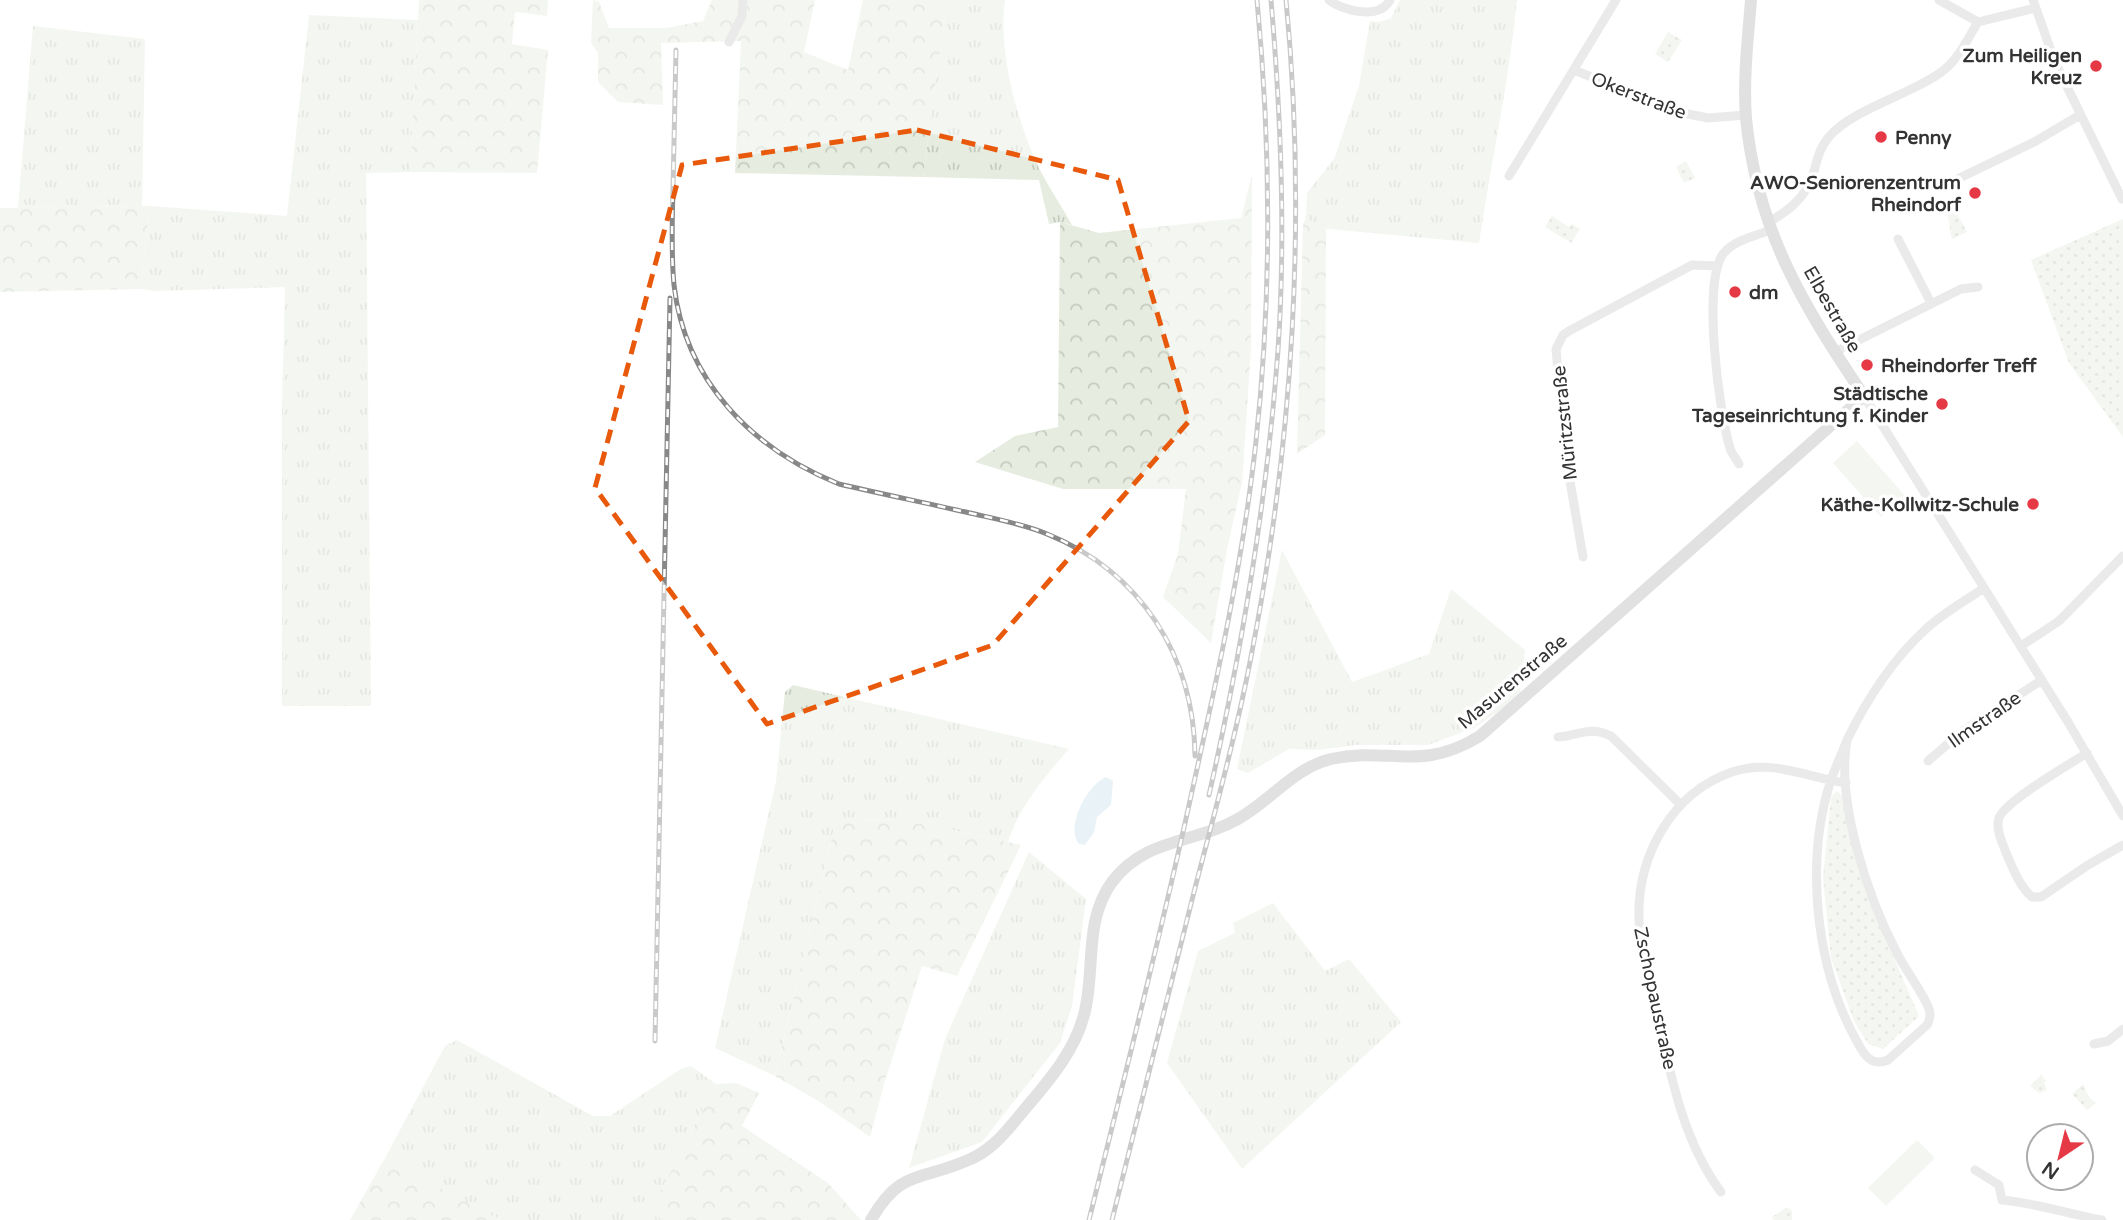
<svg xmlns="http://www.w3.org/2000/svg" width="2123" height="1220" font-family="'Varela Round',sans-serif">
<defs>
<pattern id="grass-tufts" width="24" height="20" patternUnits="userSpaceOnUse" patternTransform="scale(1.75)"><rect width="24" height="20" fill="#e6ecdf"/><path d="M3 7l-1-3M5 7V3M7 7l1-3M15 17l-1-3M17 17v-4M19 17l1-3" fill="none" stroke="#c6cbc0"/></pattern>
<pattern id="forest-crowns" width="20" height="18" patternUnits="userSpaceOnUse" patternTransform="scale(1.75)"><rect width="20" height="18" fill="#e6ecdf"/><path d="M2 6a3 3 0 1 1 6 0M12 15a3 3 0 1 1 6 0" fill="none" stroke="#c6cbc0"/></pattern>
<pattern id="park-dots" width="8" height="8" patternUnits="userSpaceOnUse" patternTransform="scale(1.75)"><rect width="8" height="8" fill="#e6ecdf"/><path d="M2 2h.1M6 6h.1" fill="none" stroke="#c6cbc0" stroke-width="1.8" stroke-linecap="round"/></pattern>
</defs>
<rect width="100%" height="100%" fill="#fff"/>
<path fill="url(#grass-tufts)" d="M947,0H1005C998,51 1016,117 1037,164C1047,185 1061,205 1072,225L1060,222L1049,224L1039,180L923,177Z
M1400,0H1517C1509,82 1491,162 1479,243L1318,228L1306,218L1307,193L1334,159L1359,86L1370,21L1380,22L1391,18Z
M309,15L418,20L410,172L366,173L371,706H282V404L285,287L154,291L140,289L150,206L287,216Z
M33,26L145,39L142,206L18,208Z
M1282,550L1352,682L1429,654L1451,589L1525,650L1520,697L1474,728L1428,745H1356L1318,750L1289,749L1248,773L1237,769Z
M793,685L1069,749C1044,778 1020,805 1008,842L908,821L836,820L775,1076L715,1048L776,781L785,692Z
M1029,852L1086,899L1072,1006L1060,1043L982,1142L909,1168L945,1039Z
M1273,903L1325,971L1349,959L1401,1022L1242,1169L1167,1063L1198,951L1235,933L1233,923Z
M457,1040L593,1116H610L681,1069L691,1066L716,1084L649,1213L661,1220H500L385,1158L445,1046Z"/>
<path fill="url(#forest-crowns)" d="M419,0H548L547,16L515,12L512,44L548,50L537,173L410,172Z
M593,0L599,2L609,28H666L703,21L712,0H815L804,52L848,70L863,0H947L923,177L735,173L741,41L661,43L663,105L618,102L598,82V53L591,43Z
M1252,175L1251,348L1242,483L1227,549L1211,643L1163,597L1178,554L1186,489H1063L975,462L1015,436L1058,427L1060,222L1099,233L1241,218Z
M150,206L140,289L0,292V208Z
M1306,218L1326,229L1325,435L1297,454L1303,224Z
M836,820L908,821L1021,845L957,976L922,966L884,1084L870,1137L820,1102L775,1076Z
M736,1083L759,1093L742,1126L828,1183L861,1220H661L649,1213L716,1084Z
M385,1158L500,1220H350Z"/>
<path fill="url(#park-dots)" d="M1668,32L1682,40L1668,62L1655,54Z
M1686,161L1695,178L1684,183L1676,167Z
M1955,210L1967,232L1952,239C1949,231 1951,224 1947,215Z
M1552,216L1569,227L1572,224L1580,229L1571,243L1545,227Z
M2123,219V437L2069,363L2031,260Z
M1837,791L1843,797L1882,930L1919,1016L1883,1049L1868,1044L1854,1021L1831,958L1823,878L1831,797Z
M2041,1075L2046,1081L2044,1083L2047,1090L2039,1093L2030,1086Z
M2083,1084L2089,1097L2096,1103L2087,1110L2072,1094Z
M1787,1207L1792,1211V1220H1774L1772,1217Z"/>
<path fill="#e6ecdf" d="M1857,441L1905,496L1881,517L1833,463Z
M1917,1140L1935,1158L1886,1206L1868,1188Z"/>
<path fill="#cfe2ee" d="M1106,777L1113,781L1111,805L1097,817L1094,832L1085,845L1079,844C1065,827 1087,785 1106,777Z"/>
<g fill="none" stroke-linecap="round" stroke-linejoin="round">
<path stroke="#d0d0d0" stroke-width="9" d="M1329,0C1343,11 1380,20 1390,0
M1939,0L1978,22
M2033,0L2055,62L2122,199
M729,42L742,16L743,0
M1574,70L1683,113L1708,118L1746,115
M1509,176L1616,0
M1943,186L2034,142L2080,115
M1768,223C1787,211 1804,200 1812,177C1817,163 1818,150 1828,138C1851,109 1914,94 1944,70C1959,58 1968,38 1978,22L2035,8
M1898,239L1931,303
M1835,352L1961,289L1978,287
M1864,396L2068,722L2123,816
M1739,464C1737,460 1733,455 1731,451C1719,417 1702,282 1723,254C1734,240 1755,236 1771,230
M1583,557L1566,458L1556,349L1563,335L1569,331L1692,265L1717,266
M2021,646L2059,621L2123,556
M1558,737C1580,736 1588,725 1611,736L1680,804
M1847,740C1836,802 1868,898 1897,953C1905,970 1924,994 1929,1009C1931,1015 1930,1020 1927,1025L1888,1060C1868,1068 1862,1050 1854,1036C1815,963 1805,859 1831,780C1836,766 1842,753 1847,740Z
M1847,740C1867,699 1892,660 1926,629C1943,613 1965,601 1984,588
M2087,753C2070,764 2005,801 1999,818C1995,829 2003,844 2007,855C2013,869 2020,887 2032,897H2041L2088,865L2123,845
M1928,761L1964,730L2042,680
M2094,1044L2108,1041L2123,1029
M1975,1170L1999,1185L2002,1200C2036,1203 2068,1214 2102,1220
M1721,1192C1685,1144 1672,1082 1659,1023C1652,989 1640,954 1639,919C1637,857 1671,793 1732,772C1772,758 1807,778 1846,783"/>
<path stroke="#bdbdbd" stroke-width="12" d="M871,1220C900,1169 920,1181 966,1161C987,1153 1001,1138 1015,1121C1041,1089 1073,1057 1084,1015C1096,971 1083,922 1112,882C1146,837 1194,844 1238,819C1270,801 1294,768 1331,759C1389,746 1420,773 1480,736L1864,396C1803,305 1757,231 1746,118C1743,80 1748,38 1751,0"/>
<g stroke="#888" stroke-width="5">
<path id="rail" d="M676,50C675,96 674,142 673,189C672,221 671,253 674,285C685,381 752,449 839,484C882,494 926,503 970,513C996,519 1023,524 1047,534C1141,572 1194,656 1195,756
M1209,795C1242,649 1267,500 1278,350C1286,233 1281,116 1271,0
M655,1041L670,298
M1089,1220C1124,1079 1160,938 1191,796C1217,679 1243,561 1256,441C1272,294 1271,147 1257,0
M1112,1220C1140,1109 1167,998 1195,888C1215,811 1236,735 1251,657C1293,442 1307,218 1286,0"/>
</g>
<use href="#rail" stroke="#fff" stroke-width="2.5" stroke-dasharray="8" stroke-linecap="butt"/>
</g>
<path d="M0 0H2123V1220H0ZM917,130L1118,180L1189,421L993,645L767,724L595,488L682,165Z" fill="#fff" fill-opacity=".55" fill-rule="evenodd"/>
<path fill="none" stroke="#e8590c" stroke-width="5" stroke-dasharray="14 9" stroke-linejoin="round" d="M917,130L1118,180L1189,421L993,645L767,724L595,488L682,165Z"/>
<g fill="#e63946" stroke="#fff" stroke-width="2.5">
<circle cx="2096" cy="66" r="7"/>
<circle cx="1881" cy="137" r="7"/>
<circle cx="1975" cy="193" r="7"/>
<circle cx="1735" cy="292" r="7"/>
<circle cx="1867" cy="365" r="7"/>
<circle cx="1942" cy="404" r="7"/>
<circle cx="2033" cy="504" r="7"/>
</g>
<g text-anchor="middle" stroke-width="7" stroke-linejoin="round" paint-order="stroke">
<g font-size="19" font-weight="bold" fill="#333" stroke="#fff" text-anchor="end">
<text x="2082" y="62">Zum Heiligen<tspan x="2082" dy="22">Kreuz</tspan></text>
<text x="1895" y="144" text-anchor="start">Penny</text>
<text x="1961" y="189">AWO-Seniorenzentrum<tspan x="1961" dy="22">Rheindorf</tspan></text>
<text x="1749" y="299" text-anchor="start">dm</text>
<text x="1881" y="372" text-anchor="start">Rheindorfer Treff</text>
<text x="1928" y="400">Städtische<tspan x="1928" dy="22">Tageseinrichtung f. Kinder</tspan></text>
<text x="2019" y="511">Käthe-Kollwitz-Schule</text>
</g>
<g font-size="19" fill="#333" stroke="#fff">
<text transform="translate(1639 95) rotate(21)" y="7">Okerstraße</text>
<text transform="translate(1833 309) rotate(60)" y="7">Elbestraße</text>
<text transform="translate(1564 423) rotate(-96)" y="7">Müritzstraße</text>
<text transform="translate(1512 681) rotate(-40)" y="7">Masurenstraße</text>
<text transform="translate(1984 719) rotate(-35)" y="7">Ilmstraße</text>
<text transform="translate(1656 998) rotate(78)" y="7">Zschopaustraße</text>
</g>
</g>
<g transform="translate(2060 1157) rotate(215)"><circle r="33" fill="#ffffff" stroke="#adadad" stroke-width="2"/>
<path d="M0-5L12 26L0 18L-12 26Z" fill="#e63946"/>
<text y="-10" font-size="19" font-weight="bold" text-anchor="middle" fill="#333333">N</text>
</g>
</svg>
